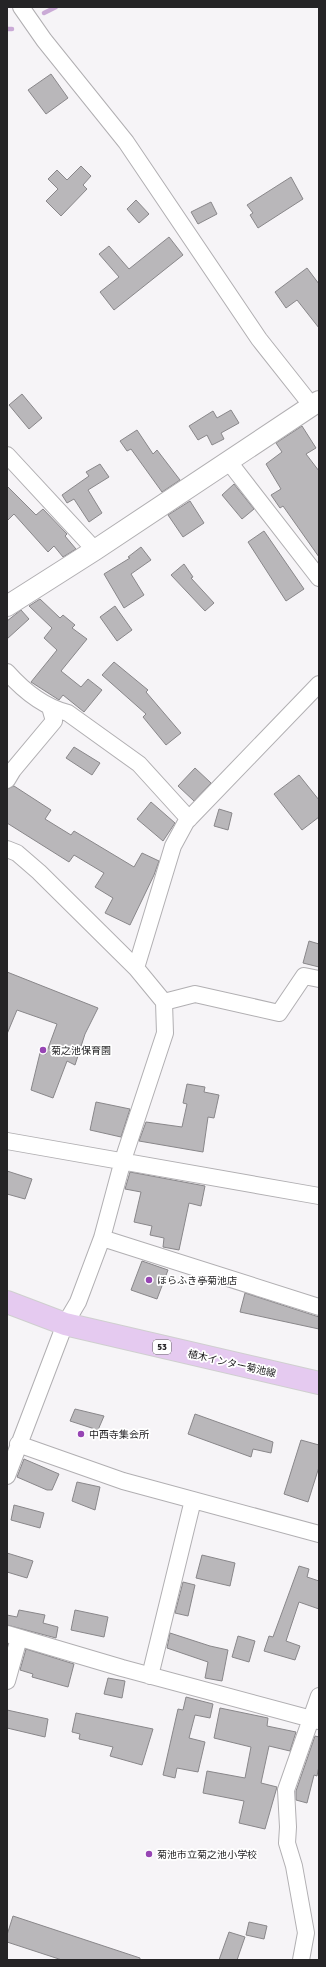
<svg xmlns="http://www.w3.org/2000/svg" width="326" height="1967" font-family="Signika,'Noto Sans JP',sans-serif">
<rect width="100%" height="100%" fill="#f6f4f7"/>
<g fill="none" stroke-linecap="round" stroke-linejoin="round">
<path stroke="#caaad6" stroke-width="4.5" d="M44,13L56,7
M7,29H12"/>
</g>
<path fill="#b9b7ba" stroke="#89878a" d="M51,74L68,98L46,114L28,90Z
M81,166L91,176L83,185L87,189L61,216L46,201L58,189L48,179L57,170L67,180Z
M291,177L303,199L258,228L250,215L253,213L247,205Z
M136,200L149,214L139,223L127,209Z
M211,202L217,214L198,224L191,212Z
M169,237L183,255L114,310L100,292L119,277L99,254L109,246L129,269Z
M307,268L319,284V328L297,300L286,308L275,292Z
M22,394L42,418L29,429L9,405Z
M231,410L239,423L221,433L224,439L212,445L207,435L198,440L189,426L213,411L217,418Z
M302,426L316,448L306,454L319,471V557L283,506L280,508L271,495L281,489L266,464L282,452L276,443Z
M137,430L153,454L157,450L180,480L162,492L131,449L127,451L120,441Z
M100,464L109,477L88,490L102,513L89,522L74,499L67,503L62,495L89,476L86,472Z
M234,484L254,509L242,519L222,495Z
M7,486L36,515L43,509L67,534L65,536L76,549L63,557L54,546L48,552L14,514L7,521Z
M190,501L204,523L183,537L168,515Z
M264,531L304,589L286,601L248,542Z
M141,547L151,560L131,574L144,595L124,608L104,574L130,558L128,557Z
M184,564L193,577L191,578L214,603L205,611L171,575Z
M40,599L60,618L63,615L75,625L72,628L87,639L61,671L81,687L88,679L102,690L84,712L63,695L59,700L31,682L57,650L44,638L52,628L29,606Z
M115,606L132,630L117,641L100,617Z
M21,610L29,619L7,639V621Z
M114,662L148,690L146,692L181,733L166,745L143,717L146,714L102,675Z
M74,747L100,763L92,775L66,758Z
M195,768L211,783L194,801L178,786Z
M299,775L319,800V817L302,830L274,794Z
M14,786L51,810L45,819L71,835L74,831L134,867L142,853L159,861L154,875L130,925L105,913L113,898L95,887L104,873L74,855L69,862L7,823V789Z
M151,802L175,823L163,841L137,819Z
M219,809L232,813L228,830L214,826Z
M309,941L319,944V967L303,963Z
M7,972L98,1008L85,1034L75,1065L67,1061L53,1098L31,1090L40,1053L46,1054L57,1024L17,1010L7,1034Z
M187,1084L205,1087L204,1092L219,1095L214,1118L208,1117L203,1152L139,1141L146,1122L182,1127L187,1104L183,1103Z
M96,1102L130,1109L121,1137L90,1130Z
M7,1171L32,1179L25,1199L7,1194Z
M130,1172L205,1186L201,1206L189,1203L179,1250L163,1247L164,1238L150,1235L152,1226L134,1222L141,1192L125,1189Z
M142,1261L168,1270L157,1299L131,1290Z
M245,1293L319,1317V1329L240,1312Z
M75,1409L104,1416L98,1430L70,1421Z
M195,1414L273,1442L271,1453L253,1449L251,1457L188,1434Z
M301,1440L319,1445V1467L308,1502L284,1494Z
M24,1459L59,1474L52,1490H47L17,1477Z
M77,1482L100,1487L95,1510L72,1501Z
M14,1505L44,1513L40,1528L11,1520Z
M7,1553L33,1561L27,1578L7,1572Z
M202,1555L235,1563L230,1586L196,1578Z
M299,1566L309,1569L307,1577L319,1581V1609L299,1602L286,1641L300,1646L295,1660L264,1651L269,1636L273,1637Z
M183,1582L195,1585L188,1616L175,1613Z
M19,1610L45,1615L43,1623L58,1627L56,1638L7,1625V1615L17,1617Z
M75,1610L108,1617L104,1637L71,1630Z
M170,1633L210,1646L228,1650L222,1681L205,1678L208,1662L167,1648Z
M238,1636L255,1641L249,1662L232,1657Z
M26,1649L74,1664L68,1687L32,1677L33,1674L20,1670Z
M108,1678L125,1681L122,1698L104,1694Z
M186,1697L213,1704L210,1718L195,1715L189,1738L205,1742L198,1772L177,1768L175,1778L163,1775L178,1709L183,1710Z
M220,1708L268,1718L267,1726L296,1732L290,1751L269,1746L261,1783L277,1787L265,1829L239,1823L244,1801L203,1793L207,1771L245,1778L251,1747L214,1738Z
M7,1710L48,1719L45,1737L7,1728Z
M76,1713L153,1729L142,1765L110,1756L113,1747L79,1739L80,1734L72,1732Z
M315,1736L319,1737V1766L317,1776L314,1775L307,1803L296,1800V1791Z
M13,1916L140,1958V1960H62L7,1942V1935Z
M249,1922L267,1926L264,1939L246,1935Z
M229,1932L245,1937L237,1960H219Z"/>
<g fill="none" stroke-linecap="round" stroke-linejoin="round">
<g stroke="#b1afb2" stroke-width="18">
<path id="minor" d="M21,7L44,40L126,142L259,339L312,406
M7,455L95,550
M229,462L319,578
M7,672C23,690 44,707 68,713L139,764L189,819
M7,780L13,770L54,721L50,707
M7,849L17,853L39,872L136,968L164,1002L165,1033L123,1160L102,1238L78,1302L65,1324L7,1476
M136,968L173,846L186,822L319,684
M164,1002L195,994L279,1013L304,976L319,979
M7,1141L319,1196
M102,1238L319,1307
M18,1444L123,1481L319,1534
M7,1634L122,1668L319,1721
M150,1676L193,1500
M7,1681L19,1638
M301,1960L306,1933L294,1866L287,1843L288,1827L286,1790L319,1696"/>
</g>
<g stroke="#b1afb2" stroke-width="22">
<path id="tertiary" d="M7,606L95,550L319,401"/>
</g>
<g stroke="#cfcfcf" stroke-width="24">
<path id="primary" d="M7,1302L65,1324L319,1383"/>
</g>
<use href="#minor" stroke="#fff" stroke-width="16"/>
<use href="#tertiary" stroke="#fff" stroke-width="20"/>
<use href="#primary" stroke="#e5caf0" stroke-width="22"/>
</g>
<g fill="#9745b4" stroke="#fff" stroke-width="1.5">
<circle cx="43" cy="1050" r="4"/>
<circle cx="149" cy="1280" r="4"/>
<circle cx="81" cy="1434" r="4"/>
<circle cx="149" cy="1854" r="4"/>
</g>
<g text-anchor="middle" stroke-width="3.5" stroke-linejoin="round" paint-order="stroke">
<rect fill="#fff" stroke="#666667" stroke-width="1" x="153" y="1340" width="18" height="14" rx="3"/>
<g font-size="9" font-weight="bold" fill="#252426">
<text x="162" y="1350">53</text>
</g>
<g font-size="10" fill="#252426" stroke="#fff" text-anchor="start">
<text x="51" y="1054">菊之池保育園</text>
<text x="157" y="1284">ほらふき亭菊池店</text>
<text x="89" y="1438">中西寺集会所</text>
<text x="157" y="1858">菊池市立菊之池小学校</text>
</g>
<g font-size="10" fill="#252426" stroke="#fff">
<text transform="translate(232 1363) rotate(13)" y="4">植木インター菊池線</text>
</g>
</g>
<rect width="326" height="1967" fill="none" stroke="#252426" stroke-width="16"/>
</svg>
